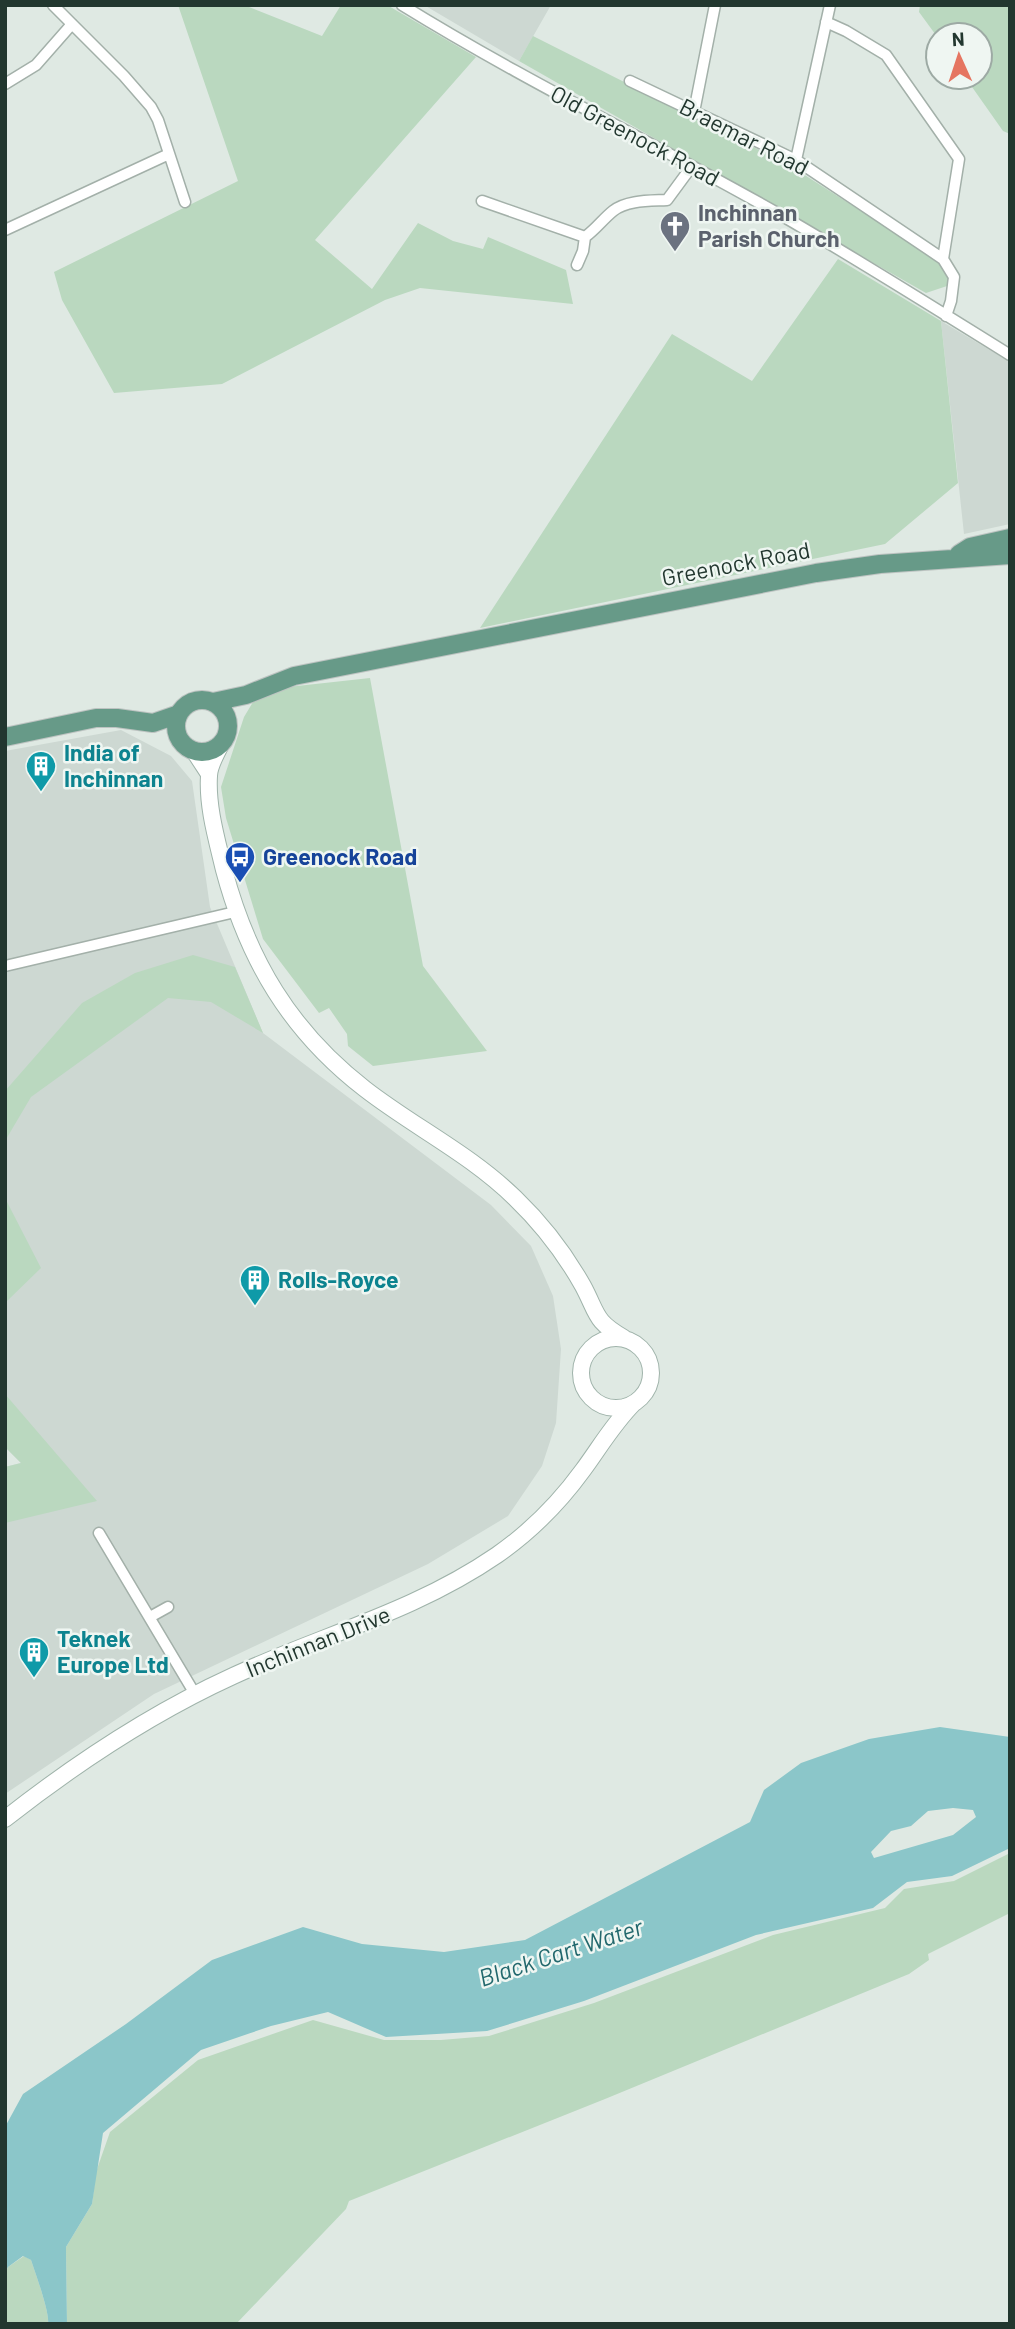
<svg xmlns="http://www.w3.org/2000/svg" width="1015" height="2329" font-family="Barlow,sans-serif">
<rect width="100%" height="100%" fill="#dfe9e3"/>
<path fill="#cdd8d2" d="M424,5H551L519,61Z
M941,321L1010,362V524L964,534Z
M121,730L171,756L192,781L210,907L263,1033L491,1205L531,1246L553,1296L561,1349L556,1423L542,1466L508,1516L428,1564L154,1694L5,1794V1467L21,1463L5,1447V751Z"/>
<path fill="#bad8bf" d="M178,5H244L322,36L341,5H387L476,57L315,240L372,289L418,223L453,241L483,249L488,237L566,270L573,304L420,288L385,300L222,384L114,393L62,300L54,272L238,181Z
M920,5H1010V134L1003,131L965,77H980V35H938V38L919,12Z
M533,36L789,165L936,259L947,275L950,285L926,293L519,61Z
M838,259L941,321L958,483L885,544L480,628L672,334L752,381Z
M370,678L423,966L487,1051L373,1066L348,1046L347,1034L329,1008L319,1013L263,939L226,818L221,787L244,717L253,702L279,688Z
M193,955L235,967L263,1033L211,1002L168,998L31,1097L5,1141V1091L82,1003L135,973Z
M5,1198L41,1268L5,1303Z
M5,1394L97,1501L5,1523V1467L21,1463L5,1447Z
M1010,1853V1913L928,1954L929,1960L909,1974L605,2099L349,2201L346,2209L236,2324H67L66,2247L92,2204L96,2172L110,2132L198,2060L313,2020L384,2040H441L489,2036L594,2003L773,1935L885,1908L904,1889L954,1881Z
M24,2256L31,2260C35,2272 50,2313 48,2324H5V2272L8,2267Z"/>
<path fill="#8bc6c9" fill-rule="evenodd" d="M940,1727L1010,1737V1848L952,1876L907,1882L873,1908L756,1935L584,2001L487,2031L386,2037L328,2012L271,2026L201,2050L103,2133L92,2204L66,2247L67,2324H48C50,2313 35,2272 31,2260L23,2256L8,2267L5,2272V2127L23,2094L126,2024L212,1960L303,1927L362,1944L444,1952L525,1940L750,1822L764,1790L801,1763L869,1739ZM953,1808L973,1810L976,1817L953,1835L874,1858L871,1852L891,1831L911,1826L928,1811Z"/>
<g fill="none" stroke-linecap="round" stroke-linejoin="round">
<g stroke="#a3b0a9" stroke-width="13">
<path id="street" d="M53,5L124,76L151,107L158,120L185,202
M402,5C525,81 654,143 779,214C857,259 933,307 1010,355
M826,22L846,31L886,55L959,159L943,259
M630,81L796,160L943,259L954,277L951,301L946,316
M5,84L36,65L72,24
M694,112L715,5
M796,160L830,5
M482,201L585,237
M5,230L169,154
M577,265L583,251L585,237C596,229 603,219 613,211C627,200 650,201 667,200L692,166
M5,966L235,912
M99,1533L195,1694
M150,1617L168,1607"/>
</g>
<g stroke="#9fb3aa" stroke-width="18">
<path id="secondary" d="M220,746C216,755 209,766 209,776C207,807 217,840 224,870C248,960 290,1031 365,1089C414,1127 470,1154 515,1198C541,1223 565,1254 583,1286C598,1314 594,1321 624,1338
M194,751L209,774
M581 1373a35 35 0 1 1 70 0a35 35 0 1 1-70 0Z
M5,1819C75,1764 152,1713 233,1676C322,1635 414,1612 497,1555C530,1532 559,1503 583,1470C600,1447 613,1424 634,1403"/>
</g>
<g stroke="#bdc3c1" stroke-width="20">
<path id="primary" d="M959,554L970,547L1010,538
M176 726a26 26 0 1 1 52 0a26 26 0 1 1-52 0Z
M213,702L246,695L294,676L816,573L880,564L1010,555
M5,737L96,718H117L153,723L179,714"/>
</g>
<use href="#street" stroke="#fff" stroke-width="10"/>
<use href="#secondary" stroke="#fff" stroke-width="16"/>
<use href="#primary" stroke="#679a88" stroke-width="18"/>
</g>
<defs>
<g id="church-pin" transform="scale(1.575)"><path d="M0 17L-7.5 6A9.5 9.5 0 1 1 7.5 6Z" fill="#6b7280" stroke="#eff6f2"/><path d="M-1.2-6h2.4v3.5h3.3v2.4h-3.3V6h-2.4V-.1h-3.3v-2.4h3.3Z" fill="#fff"/></g>
<g id="building-pin" transform="scale(1.575)"><path d="M0 17L-7.5 6A9.5 9.5 0 1 1 7.5 6Z" fill="#0f9aa8" stroke="#eff6f2"/><path d="M-4-6H4V6H1V3H-1V6H-4ZM-2.5-4.3h1.7v1.8h-1.7ZM.8-4.3h1.7v1.8H.8ZM-2.5-1h1.7V.8h-1.7ZM.8-1h1.7V.8H.8Z" fill="#fff"/></g>
<g id="bus-pin" transform="scale(1.575)"><path d="M0 17L-7.5 6A9.5 9.5 0 1 1 7.5 6Z" fill="#1a4fb4" stroke="#eff6f2"/><path d="M-5-6H5V4H4V6H2V4H-2V6H-4V4H-5ZM-3.5-4V0h7V-4ZM-3.5 1.2v1.5H-2V1.2ZM2 1.2v1.5H3.5V1.2Z" fill="#fff"/></g>
</defs>
<g fill-rule="evenodd">
<use href="#church-pin" x="675" y="226"/>
<use href="#building-pin" x="41" y="766"/>
<use href="#bus-pin" x="240" y="857"/>
<use href="#building-pin" x="255" y="1280"/>
<use href="#building-pin" x="34" y="1652"/>
</g>
<g text-anchor="middle" stroke-width="5" stroke-linejoin="round" paint-order="stroke">
<g font-size="23" fill="#22372f" stroke="#eff6f2">
<text transform="translate(635 136) rotate(28)" y="8">Old Greenock Road</text>
<text transform="translate(744 137) rotate(27)" y="8">Braemar Road</text>
<text transform="translate(736 564) rotate(-11)" y="8">Greenock Road</text>
<text transform="translate(318 1642) rotate(-22)" y="8">Inchinnan Drive</text>
</g>
<g font-size="23" font-weight="bold" fill="#5b616d" stroke="#eff6f2" text-anchor="start">
<text x="698" y="221">Inchinnan<tspan x="698" dy="26">Parish Church</tspan></text>
</g>
<g font-size="23" font-weight="bold" fill="#0d838f" stroke="#eff6f2" text-anchor="start">
<text x="64" y="761">India of<tspan x="64" dy="26">Inchinnan</tspan></text>
<text x="278" y="1288">Rolls-Royce</text>
<text x="57" y="1647">Teknek<tspan x="57" dy="26">Europe Ltd</tspan></text>
</g>
<g font-size="23" font-weight="bold" fill="#164399" stroke="#eff6f2" text-anchor="start">
<text x="263" y="865">Greenock Road</text>
</g>
<g font-size="24" font-style="italic" fill="#22686d" stroke="#eff6f2">
<text transform="translate(561 1953) rotate(-18)" y="8">Black Cart Water</text>
</g>
</g>
<rect width="1015" height="2329" fill="none" stroke="#22372f" stroke-width="14"/>
<g transform="translate(959 56) rotate(357)"><circle r="33" fill="#eff6f2" stroke="#9daaa4" stroke-width="2"/>
<path d="M0-5L12 26L0 18L-12 26Z" fill="#e57561"/>
<text y="-10" font-size="19" font-weight="bold" text-anchor="middle" fill="#22372f">N</text>
</g>
</svg>
